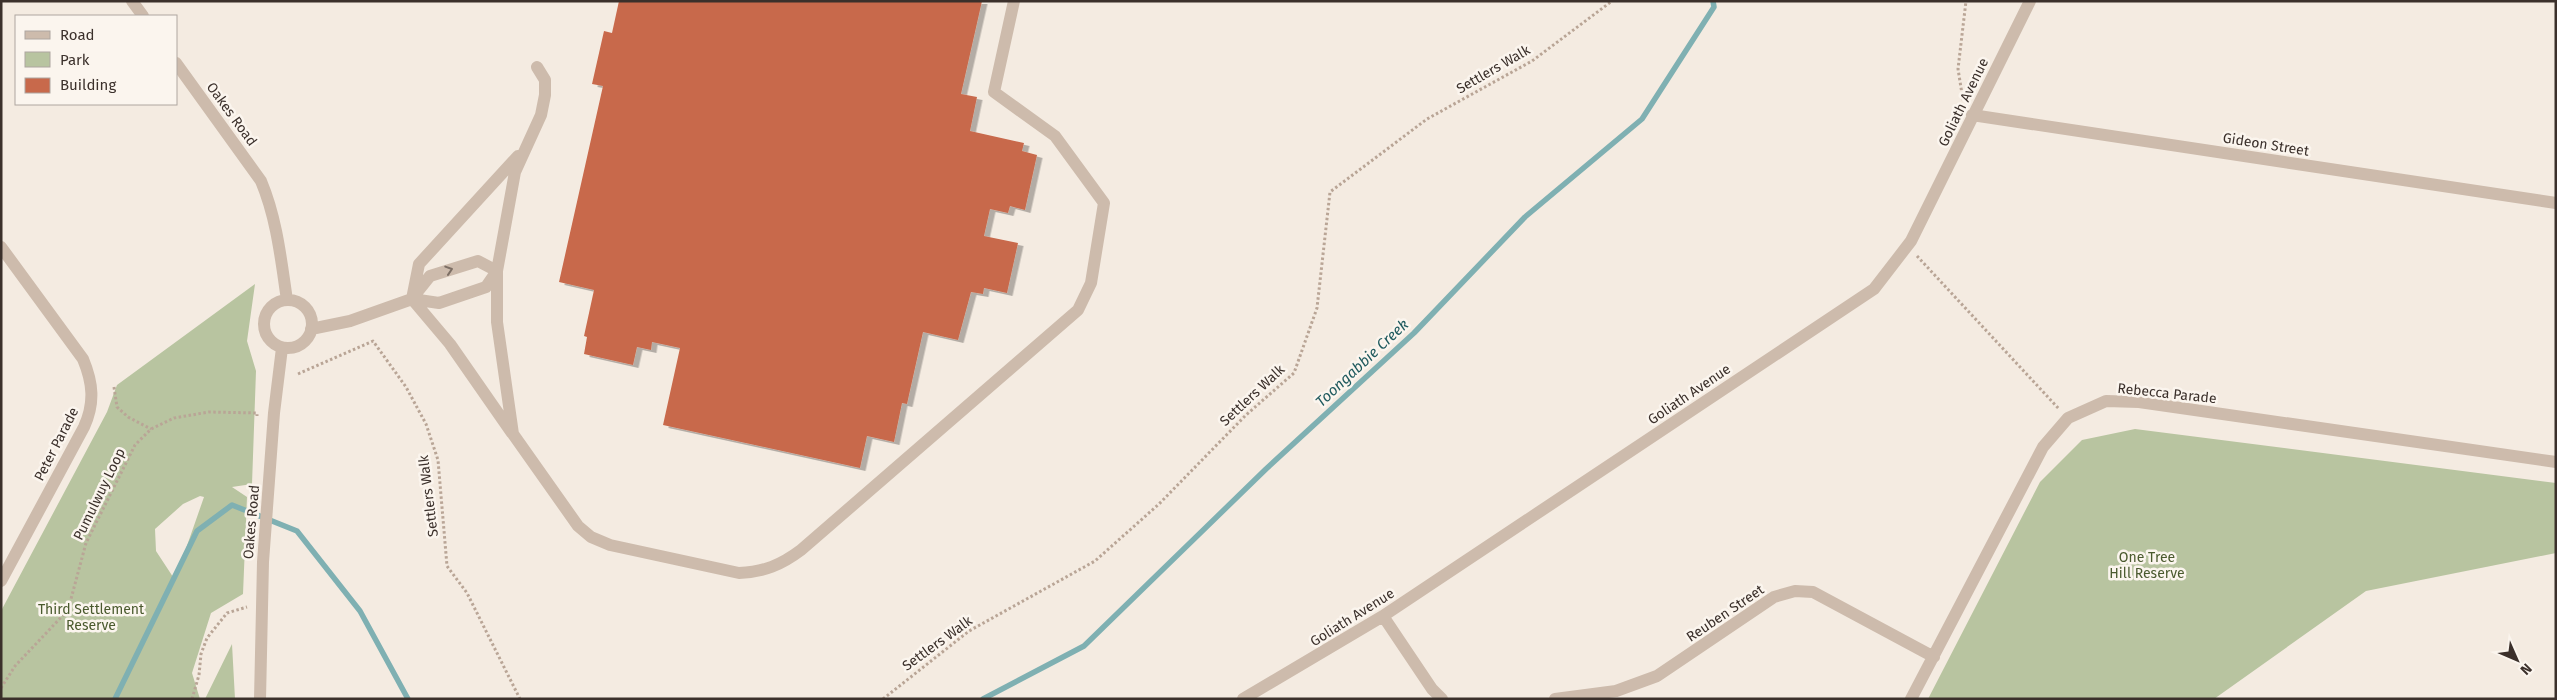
<svg xmlns="http://www.w3.org/2000/svg" width="2557" height="700" font-family="'Fira Sans',sans-serif">
<defs>
<filter id="shadow"><feDropShadow dx="5.5" dy="3" stdDeviation="0" flood-color="#0004"/></filter>
</defs>
<rect width="100%" height="100%" fill="#f4ebe1"/>
<path fill="#b8c4a0" fill-rule="evenodd" d="M255,284L247,341L256,371L252,484L232,487L247,497L243,594L211,613L192,673L200,699H1V611L107,412L117,385ZM200,496L204,497L175,580L156,551L155,529L183,504Z
M2135,429L2556,483V553L2366,591L2214,699H1928L2040,482L2082,440Z
M232,644L235,699H205Z"/>
<g fill="none" stroke-linecap="round" stroke-linejoin="round">
<path stroke="#7fb0b2" stroke-width="5.5" d="M115,699L197,531L232,505L297,531L360,611L408,699
M983,699L1084,646L1266,469L1414,333L1525,217L1642,119L1714,7L1713,1"/>
</g>
<path fill="#c8694b" filter="url(#shadow)" d="M619,1H982L961,94L977,97L970,131L1024,143L1022,151L1037,155L1025,210L1010,206L1008,213L990,209L984,236L1018,243L1007,293L984,288L983,294L971,292L958,340L923,332L907,404L902,403L894,442L867,436L860,468L663,425L680,348L652,342L651,350L637,347L633,365L584,354L587,337L584,336L594,290L559,282L603,86L592,84L604,31L612,33Z"/>
<g fill="none" stroke-linecap="round" stroke-linejoin="round">
<path stroke="#b9a596" stroke-width="3" stroke-dasharray="2.5 2.5" stroke-linecap="butt" d="M1963,100L1958,69L1966,1
M1917,256L2059,409
M298,374L373,341L406,387L426,424L438,460L447,566L467,593L520,699
M114,387L117,407L128,417L151,429
M1,688L15,666L68,610L86,543L135,445L151,429L174,418L209,412L257,413V416
M192,699L199,675L201,654L207,638L227,613L247,607
M883,699L969,631L1095,561L1159,504L1246,415L1294,373L1317,308L1330,192L1427,119L1532,61L1612,1"/>
<path stroke="#cdbbac" stroke-width="12" d="M132,1L143,16
M176,63L261,181C277,219 281,260 287,300
M537,67L545,80V95L541,115L515,172L497,271V322L513,434L578,526L591,537L610,545L739,573C764,572 781,565 801,550L1078,310L1091,283L1104,203L1055,136L994,92L1014,1
M1972,115L2556,203
M1,247L83,359C93,383 95,403 84,427L1,581
M414,296L430,276L478,261L497,271
M412,299L419,264L518,156
M412,299L450,344L512,433
M264 324a24 24 0 1 1 48 0a24 24 0 1 1-48 0Z
M311,329L350,321L412,299L439,303L486,287L497,271
M1383,616L1432,689L1442,699
M260,699L263,562L274,413L282,348
M1243,699L1383,616L1874,289L1911,241L2030,1
M1555,699L1616,691L1657,676L1774,597L1795,591L1813,592L1934,657
M1911,699L2043,447L2068,418L2106,401L2139,402L2556,462"/>
</g>
<defs><path id="oneway-chevron" d="M-2-3.5L2.5 0L-2 3.5" fill="none" stroke-width="1.6" stroke-linecap="round" stroke-linejoin="round" transform="scale(1.25)"/></defs>
<use stroke="#7d6f65" href="#oneway-chevron" transform="translate(449 270) rotate(-18)"/>
<g text-anchor="middle" stroke-width="5" stroke-linejoin="round" paint-order="stroke">
<g font-size="14" fill="#3b302b" stroke="#fbf5ee">
<text transform="translate(1493 69) rotate(-30)" y="5">Settlers Walk</text>
<text transform="translate(1963 102) rotate(-64)" y="5">Goliath Avenue</text>
<text transform="translate(232 114) rotate(54)" y="5">Oakes Road</text>
<text transform="translate(2266 144) rotate(9)" y="5">Gideon Street</text>
<text transform="translate(2167 393) rotate(6)" y="5">Rebecca Parade</text>
<text transform="translate(1689 394) rotate(-34)" y="5">Goliath Avenue</text>
<text transform="translate(1252 395) rotate(-43)" y="5">Settlers Walk</text>
<text transform="translate(56 444) rotate(-63)" y="5">Peter Parade</text>
<text transform="translate(99 494) rotate(-64)" y="5">Pumulwuy Loop</text>
<text transform="translate(428 496) rotate(-97)" y="5">Settlers Walk</text>
<text transform="translate(251 522) rotate(-85)" y="5">Oakes Road</text>
<text transform="translate(1725 613) rotate(-34)" y="5">Reuben Street</text>
<text transform="translate(1352 617) rotate(-32)" y="5">Goliath Avenue</text>
<text transform="translate(937 643) rotate(-36)" y="5">Settlers Walk</text>
</g>
<g font-size="14" fill="#4a5a2e" stroke="#fbf5ee">
<text x="2147" y="562">One Tree<tspan x="2147" dy="16">Hill Reserve</tspan></text>
<text x="91" y="614">Third Settlement<tspan x="91" dy="16">Reserve</tspan></text>
</g>
<g font-size="15" font-style="italic" fill="#1f5a5e" stroke="#fbf5ee">
<text transform="translate(1362 363) rotate(-43)" y="5">Toongabbie Creek</text>
</g>
</g>
<rect width="2557" height="700" fill="none" stroke="#3b302b" stroke-width="5"/>
<rect x="15" y="15" width="162" height="90" fill="#fbf5ee" stroke="#aea6a0"/>
<rect x="25" y="31" width="25" height="8" fill="#cdbbac" stroke="#aea6a0"/>
<text x="60" y="40" font-size="15" fill="#3b302b">Road</text>
<rect x="25" y="52" width="25" height="15" fill="#b8c4a0" stroke="#aea6a0"/>
<text x="60" y="65" font-size="15" fill="#3b302b">Park</text>
<rect x="25" y="78" width="25" height="15" fill="#c8694b" stroke="#aea6a0"/>
<text x="60" y="90" font-size="15" fill="#3b302b">Building</text>
<g transform="translate(2517 660) rotate(135)" stroke="#fbf5ee" stroke-width="4" paint-order="stroke">
<path d="M0-4L9 19L0 12L-9 19Z" fill="#3b302b"/>
<text y="-8" font-size="14" font-weight="bold" text-anchor="middle" fill="#3b302b">N</text>
</g>
</svg>
